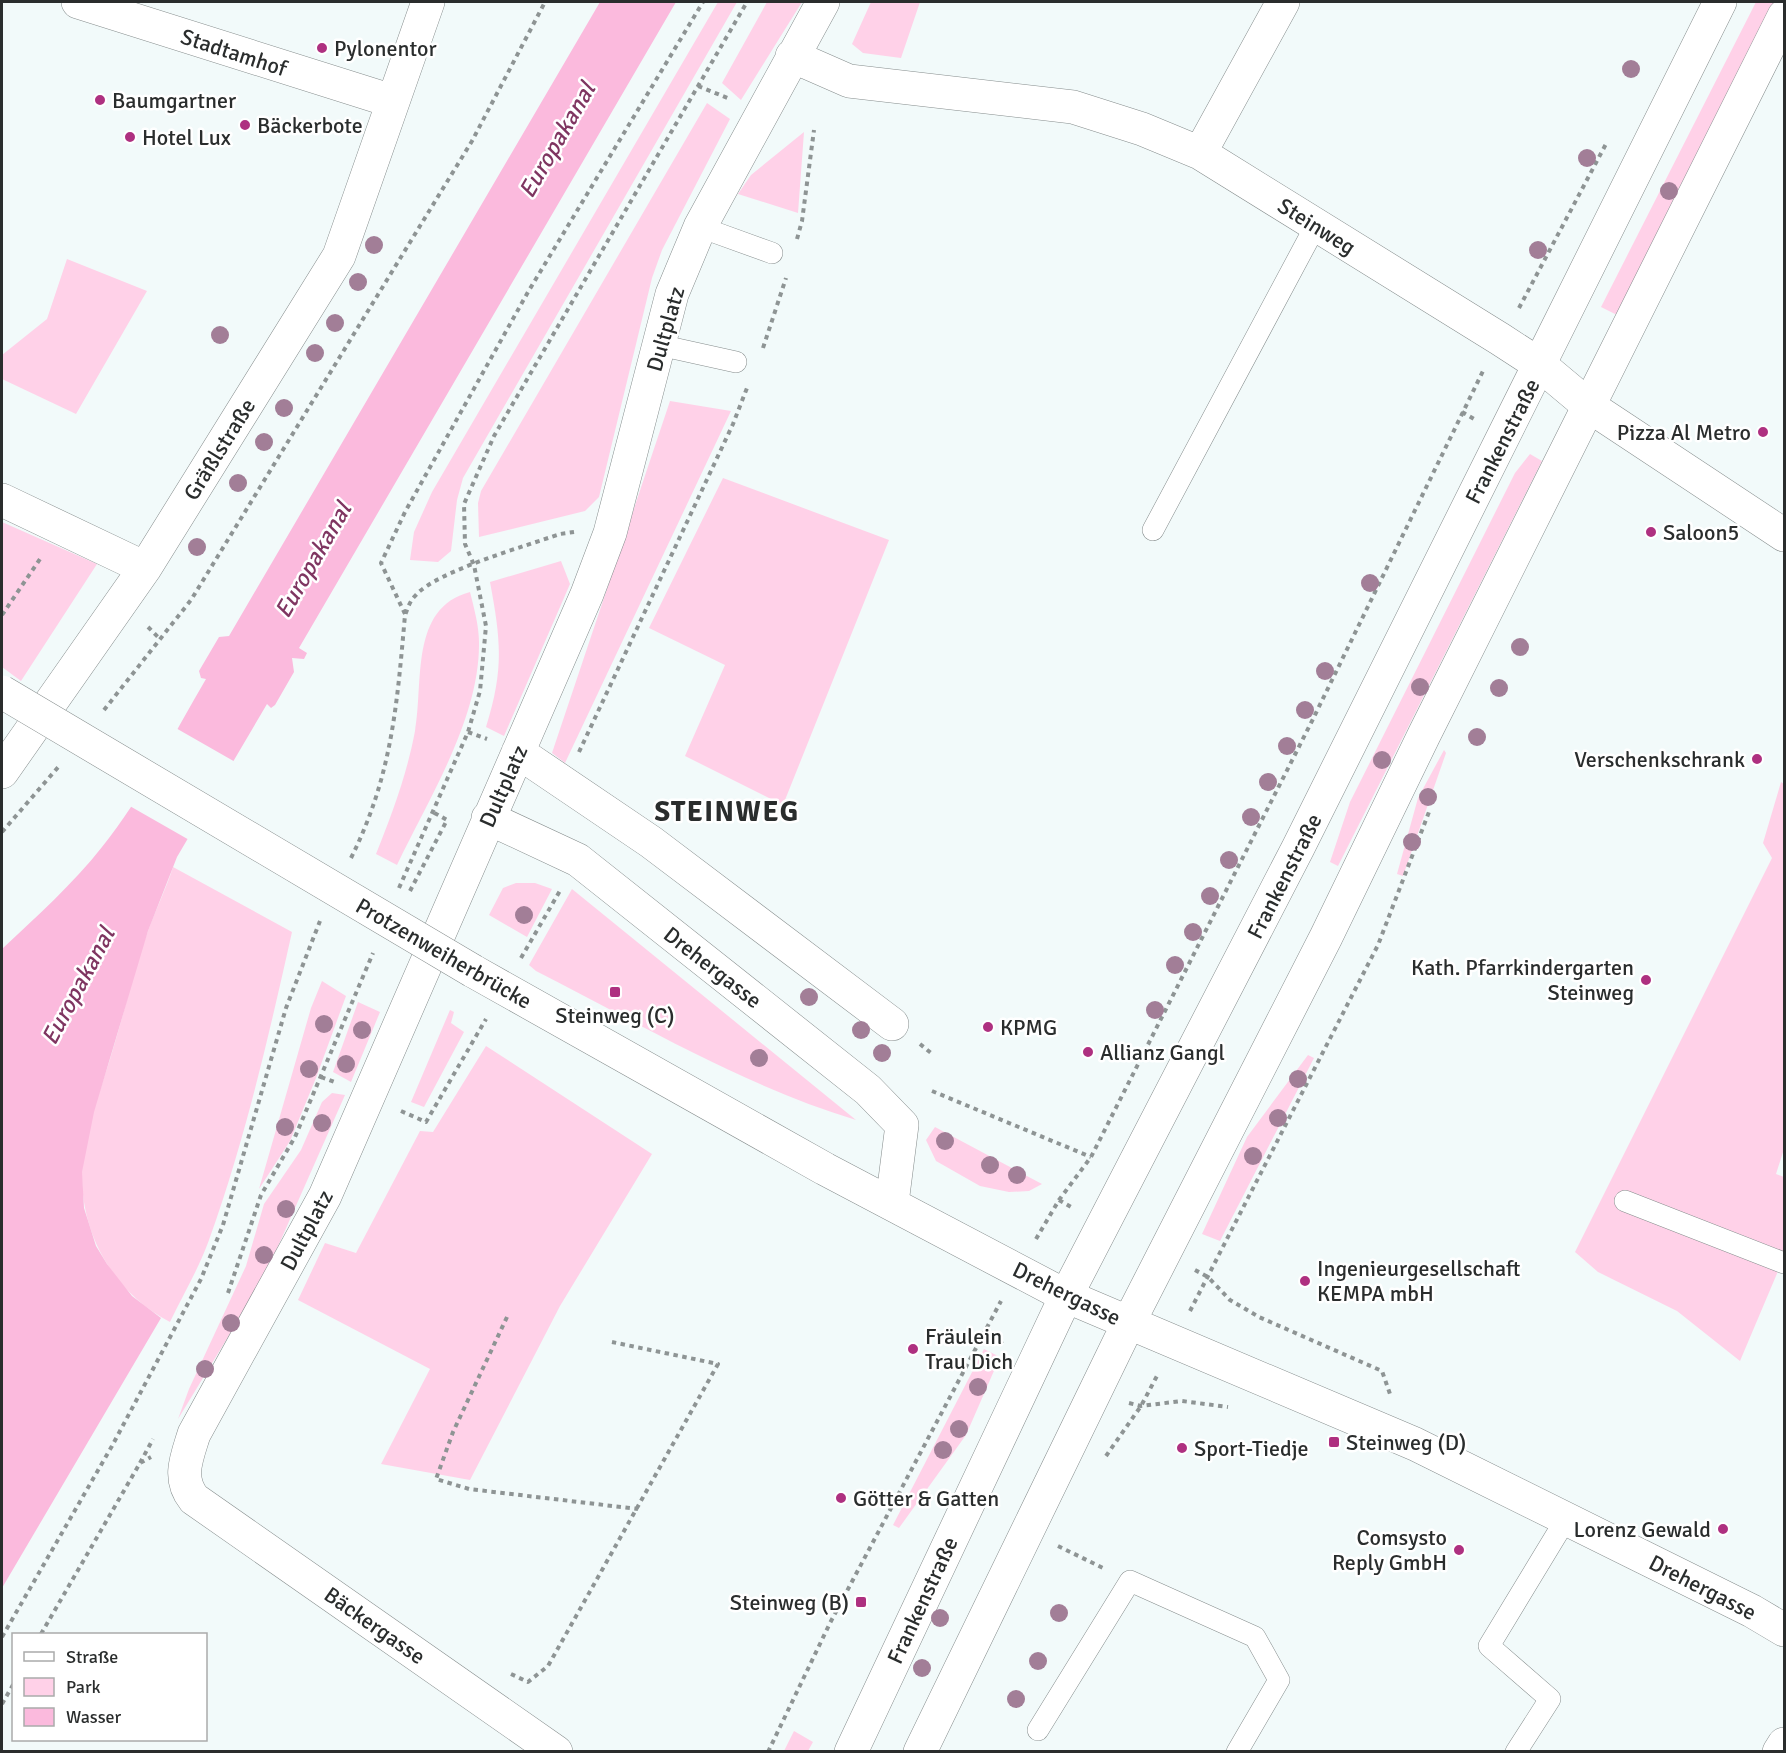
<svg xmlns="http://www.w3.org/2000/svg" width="1786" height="1753" font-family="Signika,sans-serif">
<rect width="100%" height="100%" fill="#f2fafa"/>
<path fill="#ffd1e8" d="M718,2H737L463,478L457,500L451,551L438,562L410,560L414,532L432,492Z
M767,2H802L741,100L722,83Z
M871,2H920L901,58L863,53L852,44Z
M1756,2H1775L1617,315L1601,307Z
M707,103L730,119L662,250L652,278L599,497L585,511L479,537L478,503L481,491Z
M804,132L798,213L738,194L751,175Z
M67,259L147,291L76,414L2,379V355L47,319Z
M670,401L731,411L565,763L552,753Z
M1530,454L1542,461L1338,866L1330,862L1350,802L1515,473Z
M723,478L889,540L783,805L685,756L725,665L649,628Z
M2,522L97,564L21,681L2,667Z
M561,561L570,584L504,736L486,727C504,669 501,641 490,582Z
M470,592C474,608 479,626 479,642C480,718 429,798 397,865L376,854C392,814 407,774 415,731C424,683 409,608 470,592Z
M1444,750L1446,753L1403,876L1397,874L1418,798Z
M1781,782L1784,784V1149L1776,1174L1784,1177V1257L1740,1361L1677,1311L1598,1272L1575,1252L1772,858L1763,843Z
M173,867L292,932C269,1035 245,1140 209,1240C199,1268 183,1295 170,1322C114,1293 81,1235 82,1173C82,1137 103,1084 113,1049C125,1010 134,969 148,931C156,909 166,889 173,867Z
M516,883H535L552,889L527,937L489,915L503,888Z
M572,889L856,1120C744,1086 640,1024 536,971L529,965Z
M322,981L346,996L316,1078L290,1141L259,1189L311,1008Z
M358,1002L380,1012L351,1082L333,1072Z
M450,1010L454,1012L451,1023L464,1032L424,1107L411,1102Z
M486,1046L652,1154L560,1306L470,1480L381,1464L430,1369L298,1300L325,1243L356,1253L420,1131L433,1132Z
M1308,1055L1314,1058L1220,1241L1202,1234L1247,1137Z
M332,1093L345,1095L264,1278L178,1419L189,1389L246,1266L264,1204L301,1150L322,1102Z
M935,1127L1042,1184L1029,1191L1009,1192L980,1186L936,1161L926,1140Z
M984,1349L1000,1357L966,1435L899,1528L893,1525Z
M794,1731L813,1742L808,1751H784Z"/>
<path fill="#fbbadd" d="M600,2H676L299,648L307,653L304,659L292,658L294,672L275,705L271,708L267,704L177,857L148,931L94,1112L82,1172L84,1208L96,1246L107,1264L132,1296L161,1318L2,1588V949C36,917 73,884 102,847C143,796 173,735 206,679L201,678L199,671L219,637L229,636Z"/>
<path fill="#f2fafa" d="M174,727L237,763L191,841L128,805Z"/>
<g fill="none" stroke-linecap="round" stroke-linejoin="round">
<g stroke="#868d8d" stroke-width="22">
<path id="lane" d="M700,227L772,253
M659,345L736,362
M1153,530L1316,225
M1625,1201L1784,1263
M1038,1730L1130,1581L1255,1637L1279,1680L1237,1752
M1516,1752L1550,1699L1489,1646L1566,1519"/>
</g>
<g stroke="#868d8d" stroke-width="34">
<path id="street" d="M78,2L392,101
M792,56L849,81L1073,107L1142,129L1200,153L1500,339L1540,365L1589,406L1784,535
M1200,153L1283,2
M2,500L145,568
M518,752L651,842L892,1024
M2,772L145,568L339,256L428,2
M488,818L578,860L868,1090L902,1125L892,1203
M473,971L825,1169L1066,1296
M556,1752L194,1499C177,1478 187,1457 194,1434L325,1196L587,594L610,533L672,294L700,227L823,2
M1779,1752L1784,1744"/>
</g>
<g stroke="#868d8d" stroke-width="34">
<path id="secondary" d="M1066,1296L1415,1444L1752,1611L1784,1630
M851,1752L1066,1296L1298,848L1720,2
M920,1752L1128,1324L1326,937L1424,735L1784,16"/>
</g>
<path stroke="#8e9494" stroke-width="4" stroke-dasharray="4.5 4.5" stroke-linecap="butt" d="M698,86L730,99
M797,239L802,221L814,130
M1519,308L1607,142
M763,348L786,278
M1462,412L1474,419
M405,614L381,563L405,512L528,292L703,2
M2,615L40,559
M148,627L160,639
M104,710L191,600L472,141L545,2
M468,732L487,739
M579,752L733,424L747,388
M2,832L60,765
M351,858C392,776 397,705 405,615C408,608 410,600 416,595C437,571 526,546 560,534L574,532
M399,888L468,732L480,691L486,626L474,565L465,544L464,504L494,436L747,2
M410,891L447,820L431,811
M521,958L561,889
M920,1044L931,1053
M321,1077L337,1083
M932,1091L1091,1157
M401,1111L426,1122L486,1019
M1059,1200L1071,1207
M1036,1239L1059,1200L1091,1157L1312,721L1484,369
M1195,1270L1208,1277L1230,1300L1259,1317L1382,1371L1390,1394
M228,1293L261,1195L295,1137L373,953
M1190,1311L1378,945L1429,812
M507,1317L453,1432L436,1479L469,1489L638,1509
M983,1333L1003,1344
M1129,1403L1141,1406L1182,1401L1228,1407
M1106,1456L1141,1406L1158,1374
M140,1463L153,1439
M1058,1546L1105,1569
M41,1634L140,1463L151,1457
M2,1637L112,1446L201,1279L223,1225L286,1008L320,921
M511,1674L528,1682L548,1666L718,1364L612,1342
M2,1704L14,1683
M768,1752L830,1623L1001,1301"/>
<use href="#lane" stroke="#fff" stroke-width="21"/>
<use href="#street" stroke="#fff" stroke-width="33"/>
<use href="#secondary" stroke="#fff" stroke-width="33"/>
<g stroke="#868d8d" stroke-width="34" stroke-linecap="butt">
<path id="street-bridge" d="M2,692L473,971"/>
</g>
<use href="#street-bridge" stroke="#fff" stroke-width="33"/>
</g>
<g fill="#a27e97">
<circle cx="1631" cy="69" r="9"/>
<circle cx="1587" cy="158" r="9"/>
<circle cx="1669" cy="191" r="9"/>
<circle cx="374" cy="245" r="9"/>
<circle cx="1538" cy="250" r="9"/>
<circle cx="358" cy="282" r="9"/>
<circle cx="335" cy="323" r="9"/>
<circle cx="220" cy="335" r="9"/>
<circle cx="315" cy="353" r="9"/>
<circle cx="284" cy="408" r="9"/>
<circle cx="264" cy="442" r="9"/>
<circle cx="238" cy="483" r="9"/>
<circle cx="197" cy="547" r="9"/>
<circle cx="1370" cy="583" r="9"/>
<circle cx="1520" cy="647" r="9"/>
<circle cx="1325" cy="671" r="9"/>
<circle cx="1420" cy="687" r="9"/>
<circle cx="1499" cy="688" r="9"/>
<circle cx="1305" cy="710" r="9"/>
<circle cx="1477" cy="737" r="9"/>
<circle cx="1287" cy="746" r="9"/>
<circle cx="1382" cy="760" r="9"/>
<circle cx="1268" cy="782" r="9"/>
<circle cx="1428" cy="797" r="9"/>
<circle cx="1251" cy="817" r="9"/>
<circle cx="1412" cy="842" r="9"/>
<circle cx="1229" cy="860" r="9"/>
<circle cx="1210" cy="896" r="9"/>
<circle cx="524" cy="915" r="9"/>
<circle cx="1193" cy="932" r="9"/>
<circle cx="1175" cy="965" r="9"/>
<circle cx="809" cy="997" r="9"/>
<circle cx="1155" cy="1010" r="9"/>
<circle cx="324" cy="1024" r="9"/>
<circle cx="362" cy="1030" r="9"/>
<circle cx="861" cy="1030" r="9"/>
<circle cx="882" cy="1053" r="9"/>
<circle cx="759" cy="1058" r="9"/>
<circle cx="346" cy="1064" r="9"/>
<circle cx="309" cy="1069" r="9"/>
<circle cx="1298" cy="1079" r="9"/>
<circle cx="1278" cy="1118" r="9"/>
<circle cx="322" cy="1123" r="9"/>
<circle cx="285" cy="1127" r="9"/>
<circle cx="945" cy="1141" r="9"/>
<circle cx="1253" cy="1156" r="9"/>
<circle cx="990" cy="1165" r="9"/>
<circle cx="1017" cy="1175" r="9"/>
<circle cx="286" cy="1209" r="9"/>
<circle cx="264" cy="1255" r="9"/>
<circle cx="231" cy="1323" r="9"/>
<circle cx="205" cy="1369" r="9"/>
<circle cx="978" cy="1387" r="9"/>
<circle cx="959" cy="1429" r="9"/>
<circle cx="943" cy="1450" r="9"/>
<circle cx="1059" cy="1613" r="9"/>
<circle cx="940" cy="1618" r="9"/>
<circle cx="1038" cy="1661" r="9"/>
<circle cx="922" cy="1668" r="9"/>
<circle cx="1016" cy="1699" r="9"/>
</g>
<g fill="#ae3080" stroke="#fff" stroke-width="2">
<circle cx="322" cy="48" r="6"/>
<circle cx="100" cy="100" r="6"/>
<circle cx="245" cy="125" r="6"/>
<circle cx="130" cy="137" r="6"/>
<circle cx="1763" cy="432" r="6"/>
<circle cx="1651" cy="532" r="6"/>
<circle cx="1757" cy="759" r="6"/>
<circle cx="1646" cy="980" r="6"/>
<rect x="609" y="986" width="12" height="12" rx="3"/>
<circle cx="988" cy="1027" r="6"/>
<circle cx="1088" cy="1052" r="6"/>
<circle cx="1305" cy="1281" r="6"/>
<circle cx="913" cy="1349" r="6"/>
<rect x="1328" y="1436" width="12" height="12" rx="3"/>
<circle cx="1182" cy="1448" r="6"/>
<circle cx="841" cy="1498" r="6"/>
<circle cx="1723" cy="1529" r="6"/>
<circle cx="1459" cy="1550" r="6"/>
<rect x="855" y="1596" width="12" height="12" rx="3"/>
</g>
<g text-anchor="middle" stroke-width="5" stroke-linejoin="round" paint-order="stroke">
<g font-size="22" fill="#2a2d2d" stroke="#fff" text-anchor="start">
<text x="334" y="56">Pylonentor</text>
<text x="112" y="108">Baumgartner</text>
<text x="257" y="133">Bäckerbote</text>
<text x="142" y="145">Hotel Lux</text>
<text x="1751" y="440" text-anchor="end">Pizza Al Metro</text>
<text x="1663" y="540">Saloon5</text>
<text x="1745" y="767" text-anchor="end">Verschenkschrank</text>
<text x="1634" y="975" text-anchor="end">Kath. Pfarrkindergarten<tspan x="1634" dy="25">Steinweg</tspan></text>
<text x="615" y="1023" text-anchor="middle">Steinweg (C)</text>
<text x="1000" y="1035">KPMG</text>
<text x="1100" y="1060">Allianz Gangl</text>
<text x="1317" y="1276">Ingenieurgesellschaft<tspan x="1317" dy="25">KEMPA mbH</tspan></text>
<text x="925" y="1344">Fräulein<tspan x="925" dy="25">Trau Dich</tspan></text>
<text x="1346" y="1450">Steinweg (D)</text>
<text x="1194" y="1456">Sport-Tiedje</text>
<text x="853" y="1506">Götter &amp; Gatten</text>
<text x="1711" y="1537" text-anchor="end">Lorenz Gewald</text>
<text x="1447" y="1545" text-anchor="end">Comsysto<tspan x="1447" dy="25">Reply GmbH</tspan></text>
<text x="849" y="1610" text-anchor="end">Steinweg (B)</text>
</g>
<g font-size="22" fill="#2a2d2d" stroke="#fff">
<text transform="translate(234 52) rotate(18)" y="8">Stadtamhof</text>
<text transform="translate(1317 226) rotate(32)" y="8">Steinweg</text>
<text transform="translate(665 329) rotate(-74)" y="8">Dultplatz</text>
<text transform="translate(1502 441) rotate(-63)" y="8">Frankenstraße</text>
<text transform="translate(219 449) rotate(-58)" y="8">Gräßlstraße</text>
<text transform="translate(503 786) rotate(-66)" y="8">Dultplatz</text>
<text transform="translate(1284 876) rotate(-63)" y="8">Frankenstraße</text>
<text transform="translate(444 953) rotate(30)" y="8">Protzenweiherbrücke</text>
<text transform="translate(713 967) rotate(38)" y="8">Drehergasse</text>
<text transform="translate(306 1230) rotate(-62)" y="8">Dultplatz</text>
<text transform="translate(1067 1293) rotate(26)" y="8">Drehergasse</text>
<text transform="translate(1703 1587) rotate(27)" y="8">Drehergasse</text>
<text transform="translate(922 1600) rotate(-65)" y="8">Frankenstraße</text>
<text transform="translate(375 1625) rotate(35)" y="8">Bäckergasse</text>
</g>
<g font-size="24" font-style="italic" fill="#7f3561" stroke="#fff">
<text transform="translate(557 140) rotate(-60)" y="8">Europakanal</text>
<text transform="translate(313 560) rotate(-60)" y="8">Europakanal</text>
<text transform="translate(78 986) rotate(-62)" y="8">Europakanal</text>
</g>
<g font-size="28" font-weight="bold" letter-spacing="1.5" fill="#2a2d2d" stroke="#fff">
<text x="727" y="821">STEINWEG</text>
</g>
</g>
<rect width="1786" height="1753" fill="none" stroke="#2a2d2d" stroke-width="6"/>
<rect x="12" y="1633" width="195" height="108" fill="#ffffff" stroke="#aaabab" stroke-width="1.5"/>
<rect x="24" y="1652" width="30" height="9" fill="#ffffff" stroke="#aaabab" stroke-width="1.5"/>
<text x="66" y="1663" font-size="18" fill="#2a2d2d">Straße</text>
<rect x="24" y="1678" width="30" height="18" fill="#ffd1e8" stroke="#aaabab" stroke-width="1.5"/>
<text x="66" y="1693" font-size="18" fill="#2a2d2d">Park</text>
<rect x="24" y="1708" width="30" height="18" fill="#fbbadd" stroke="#aaabab" stroke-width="1.5"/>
<text x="66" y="1723" font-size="18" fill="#2a2d2d">Wasser</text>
</svg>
